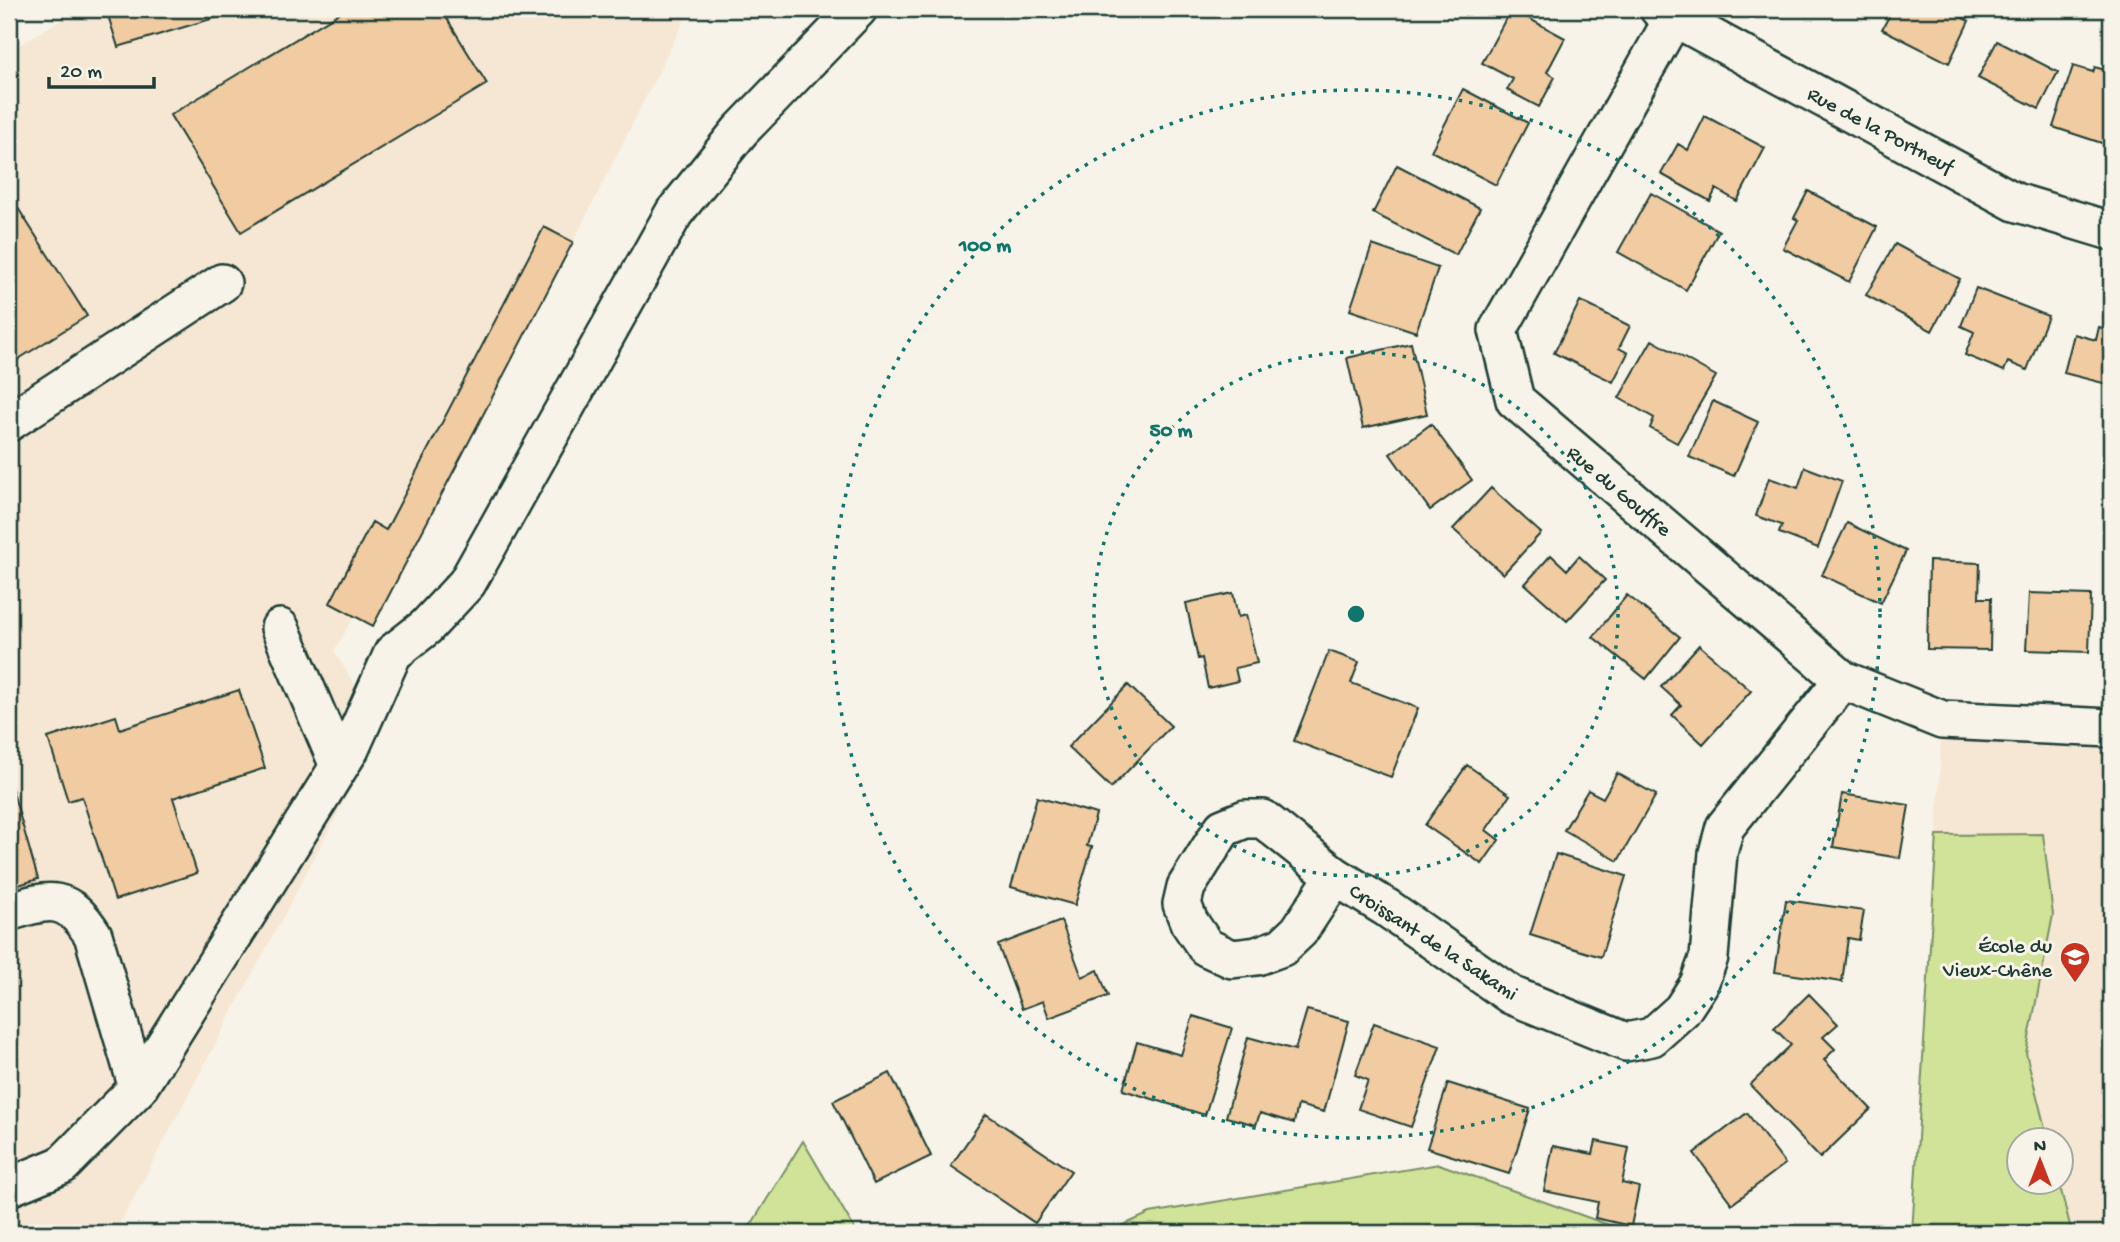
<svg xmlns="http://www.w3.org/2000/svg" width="2120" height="1242" font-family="'Gochi Hand',sans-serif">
<rect width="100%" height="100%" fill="#f7f3e8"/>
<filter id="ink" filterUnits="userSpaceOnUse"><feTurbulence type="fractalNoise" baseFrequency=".0143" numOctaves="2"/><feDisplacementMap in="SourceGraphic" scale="14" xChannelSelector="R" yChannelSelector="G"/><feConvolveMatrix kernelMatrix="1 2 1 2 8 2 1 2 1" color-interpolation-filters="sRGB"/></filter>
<g filter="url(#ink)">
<path fill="#f5e7d3" d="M80,9H690L574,240L334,651L382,730L115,1233H9V51Z
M1942,720L2111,728V1233H2072L2059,1183L2060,1140H2048L2026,1053L2053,915L2043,835H1937Z"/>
<path fill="#d0e398" stroke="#789066" stroke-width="2" d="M2043,834L2053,915L2026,1053L2048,1140H2018V1182L2059,1183L2072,1233H1912L1937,835Z
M803,1141L857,1233H746Z
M1439,1164L1631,1233H1106L1150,1213Z"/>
<path fill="#f1cba1" stroke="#1f3d34" stroke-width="2" d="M106,9H244L118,47Z
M346,9H441L487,84L241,232L170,115Z
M1511,9L1565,38L1547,72L1555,77L1539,107L1507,90L1513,79L1482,63Z
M1893,9H1965L1961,17L1969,21L1949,63L1882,29Z
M1997,41L2058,72L2039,109L1978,78Z
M2073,66L2093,72L2095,67L2111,72V146L2053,127Z
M1463,89L1528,123L1496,185L1431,151Z
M1705,116L1765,148L1737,201L1716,189L1710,201L1661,174L1678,144L1688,150Z
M1397,165L1480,208L1456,255L1373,213Z
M1808,191L1877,227L1849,282L1783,248L1798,220L1794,218Z
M1651,193L1719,231L1686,290L1618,252Z
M9,194L87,316L9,365Z
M544,227L573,242L373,626L330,603L372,522L386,530Z
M1895,244L1960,279L1932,331L1866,295Z
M1372,245L1438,268L1416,332L1350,310Z
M1976,288L2048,316L2027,370L2008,362L2004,371L1965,355L1974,332L1961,326Z
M1580,301L1630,326L1619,348L1628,353L1613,382L1554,353Z
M2099,327L2111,331V385L2064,373L2074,334L2096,340Z
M1652,340L1716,376L1677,443L1650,428L1654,418L1619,398Z
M1411,343L1427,414L1363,428L1347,358Z
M1713,401L1758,422L1734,476L1689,457Z
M1431,424L1472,480L1430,510L1390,454Z
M1805,467L1842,481L1818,548L1779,533L1782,525L1756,516L1769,478L1798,488Z
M1491,488L1541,533L1503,574L1453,529Z
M1847,523L1906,551L1881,603L1822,575Z
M1551,555L1567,570L1579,556L1605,580L1567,621L1525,584Z
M1929,561L1980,563L1979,598H1991L1990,650L1927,649Z
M1233,593L1238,617L1246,615L1257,663L1235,668L1238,681L1208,688L1202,658L1198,659L1186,603Z
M2029,593L2091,595L2089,652L2026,650Z
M1627,595L1680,637L1646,679L1593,637Z
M1699,645L1751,691L1703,744L1672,715L1681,705L1661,687Z
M1329,651L1359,662L1351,683L1418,708L1391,777L1294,741Z
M1128,685L1171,726L1111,788L1068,747Z
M239,690L265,768L173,798L197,873L115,900L82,797L68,801L48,738L116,716L120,729Z
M1467,765L1510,795L1486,830L1499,840L1482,864L1425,825Z
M1617,773L1656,795L1618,861L1564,830L1588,790L1603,798Z
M9,778L38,879L9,888Z
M1842,794L1909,805L1900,858L1833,847Z
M1037,797L1096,814L1087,846L1092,847L1075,905L1011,887Z
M1556,854L1626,876L1601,957L1530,935Z
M1786,900L1864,911L1859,940L1848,938L1842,982L1775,972Z
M1061,921L1082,977L1098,970L1108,996L1049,1018L1043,1001L1022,1009L998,945Z
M1809,994L1838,1024L1823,1037L1835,1049L1824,1060L1871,1109L1820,1158L1750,1085L1791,1045L1774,1028Z
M1307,1010L1349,1021L1324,1112L1298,1105L1294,1123L1260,1113L1256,1125L1226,1117L1248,1037L1295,1050Z
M1193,1016L1232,1028L1205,1115L1123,1090L1137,1042L1181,1055Z
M1374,1023L1440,1046L1411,1127L1358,1109L1368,1080L1355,1075Z
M890,1073L931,1156L874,1184L833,1101Z
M1448,1083L1530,1109L1509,1174L1427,1148Z
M1747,1113L1785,1164L1732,1204L1694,1153Z
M986,1114L1071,1171L1035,1223L951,1166Z
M1596,1141L1629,1148L1622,1183L1639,1187L1631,1226L1595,1218L1598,1202L1544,1191L1553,1146L1593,1154Z"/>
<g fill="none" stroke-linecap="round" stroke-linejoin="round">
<g stroke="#1f3d34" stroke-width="42">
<path id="minor" d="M1659,9L2015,202L2111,231
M1674,17L1498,330L1515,400L1843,680L1942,720L2111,728
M9,422L222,283
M280,628L339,766
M1335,876L1299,931L1282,947L1257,956L1232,959L1206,947L1189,922L1182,904L1186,887L1223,828L1245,819H1263L1335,876L1387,908L1511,995L1626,1042L1652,1037L1682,1010L1699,984L1709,957L1718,853L1725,827L1843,680
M9,912C50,898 68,895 93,935L138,1088
M9,1187L62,1165L138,1088L350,749L393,653L426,627L467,583L674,213L740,131L858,9"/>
</g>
<use href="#minor" stroke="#f7f3e8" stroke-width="37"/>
</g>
</g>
<g fill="none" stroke="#0f766e" stroke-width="3.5" stroke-dasharray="3.5 7">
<circle cx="1356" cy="614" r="262"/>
<circle cx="1356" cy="614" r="524"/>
</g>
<defs>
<g id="school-pin" transform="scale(1.575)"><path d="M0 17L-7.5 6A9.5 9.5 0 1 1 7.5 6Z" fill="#c8321e" stroke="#f7f3e8"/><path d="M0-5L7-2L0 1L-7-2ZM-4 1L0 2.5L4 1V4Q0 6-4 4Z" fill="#fff"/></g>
</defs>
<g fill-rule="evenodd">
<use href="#school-pin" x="2075" y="957"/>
</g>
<g text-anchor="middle" stroke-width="6" stroke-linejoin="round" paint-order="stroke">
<g font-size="21" fill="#1f3d34" stroke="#f7f3e8">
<text transform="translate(1881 129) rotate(28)" y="7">Rue de la Portneuf</text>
<text transform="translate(1620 490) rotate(40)" y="7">Rue du Gouffre</text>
<text transform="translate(1434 941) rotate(33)" y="7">Croissant de la Sakami</text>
</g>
<g font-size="21" fill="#1f3d34" stroke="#f7f3e8" text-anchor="end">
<text x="2052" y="952">École du<tspan x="2052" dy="24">Vieux-Chêne</tspan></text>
</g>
</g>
<circle cx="1356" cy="614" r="10" fill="#0f766e" stroke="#f7f3e8" stroke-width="3.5"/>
<g font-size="21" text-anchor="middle" font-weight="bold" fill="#0f766e" stroke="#f7f3e8" stroke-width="6" stroke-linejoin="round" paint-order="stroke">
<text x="985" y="251">100 m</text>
<text x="1171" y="436">50 m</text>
</g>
<rect width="2120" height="1242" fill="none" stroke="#f7f3e8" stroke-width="35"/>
<rect x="18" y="18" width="2085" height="1207" fill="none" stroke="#1f3d34" stroke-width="2.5" filter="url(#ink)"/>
<g transform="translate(2040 1161)"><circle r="33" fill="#f7f3e8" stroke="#a1aaa0" stroke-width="2"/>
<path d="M0-5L12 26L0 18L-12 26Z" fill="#c8321e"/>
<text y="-10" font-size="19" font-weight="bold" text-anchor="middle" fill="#1f3d34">N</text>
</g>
<path d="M49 77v10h105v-10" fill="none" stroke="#1f3d34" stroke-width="3.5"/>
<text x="60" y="77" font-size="21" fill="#1f3d34" stroke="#f7f3e8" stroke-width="5" paint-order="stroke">20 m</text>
</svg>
